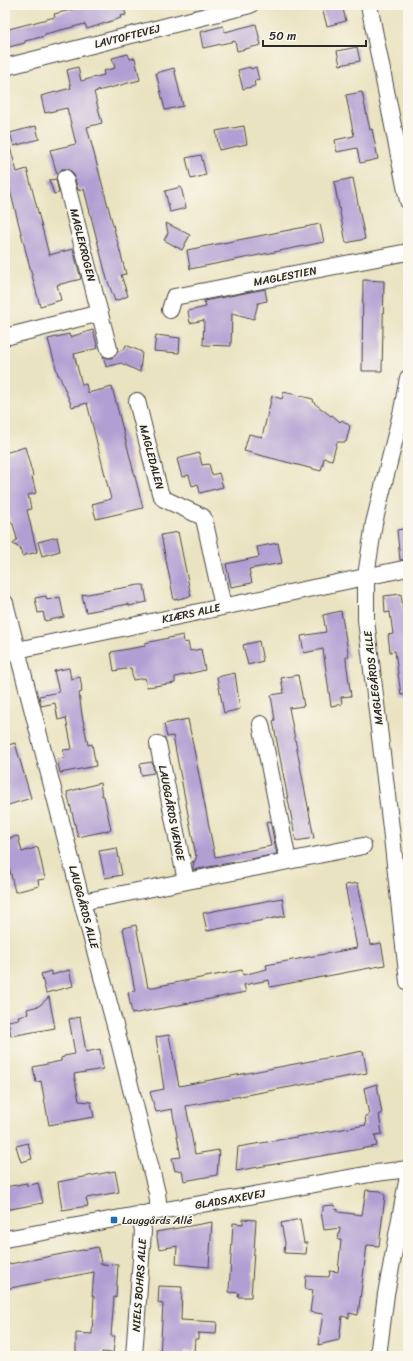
<svg xmlns="http://www.w3.org/2000/svg" width="413" height="1361" font-family="Sriracha,sans-serif">
<rect width="100%" height="100%" fill="#fbf7ec"/>
<filter id="ink" filterUnits="userSpaceOnUse"><feTurbulence type="fractalNoise" baseFrequency=".025" numOctaves="2"/><feDisplacementMap in="SourceGraphic" scale="8" xChannelSelector="R" yChannelSelector="G"/><feConvolveMatrix kernelMatrix="1 2 1 2 8 2 1 2 1" color-interpolation-filters="sRGB"/></filter>
<filter id="wash" filterUnits="userSpaceOnUse"><feTurbulence type="fractalNoise" baseFrequency=".012" numOctaves="4" result="noise"/><feDisplacementMap in="SourceGraphic" scale="16" xChannelSelector="R" yChannelSelector="G"/><feGaussianBlur stdDeviation="0.9" result="paint"/><feColorMatrix in="noise" values="0 0 0 0 0 0 0 0 0 0 0 0 0 0 0 0 0 1.4 0 .05"/><feComposite in="paint" operator="in"/></filter>
<g filter="url(#wash)">
<rect width="100%" height="100%" fill="#eae3c1"/>
<g id="blocks">
<path fill="#b19ed3" d="M91,5H123L126,15L120,16L121,18L87,29L85,24L45,34V36L25,41V43L5,48V30L55,17L54,14Z
M321,5H342L346,21L327,26Z
M256,24L261,45L237,51L235,41L203,48L200,32L223,26L225,32Z
M357,47L360,61L340,65L337,51Z
M128,54L130,59L135,58L140,80L94,92L102,123L87,127L126,274L121,275L128,296L115,301L107,279L84,189L78,190L74,175L72,172L68,169H62L57,174L50,150L76,144L67,108L45,113L41,96L71,88L67,70L78,67L81,81L104,75L103,71L115,68L112,58Z
M250,67L251,69L256,67L259,80L254,81L255,86L243,89L238,70Z
M174,68L183,106L165,110L156,73Z
M362,92L370,130L372,129L378,159L360,163L357,148L337,152L335,140L354,136L346,95Z
M36,126L39,139L14,146L10,133Z
M244,126L247,144L219,150L216,131Z
M8,140L17,172L27,169L49,255L73,249L81,279L57,285L61,300L40,306L5,171V141Z
M201,155L206,175L191,179L186,158Z
M353,178L365,239L346,243L334,182Z
M56,179L59,193L54,194L49,180Z
M181,187L186,208L170,212L165,191Z
M166,223L190,235L182,250L164,240L168,233Z
M320,224L324,242L190,269L187,250Z
M363,280L384,281L382,371H362Z
M265,289L267,301L258,303L254,319L232,313L231,346L203,345L204,320L190,323L188,311L206,307L204,301Z
M93,330L98,348L74,354L82,385L86,384L88,393L112,387L143,508L96,519L92,504L111,499L87,403L72,407L59,375H58L48,339L69,334L70,337Z
M156,335L180,338L179,353L154,351Z
M126,345L142,352L140,372L121,363L106,367L103,356L107,358H112L116,355L118,351L124,349Z
M284,392L313,399L314,403L331,416L332,415L340,422L342,420L350,426L346,442H337L332,460L324,458L321,471L244,451L249,434L262,437L272,396L282,399Z
M25,447L33,476L32,477L36,493L28,495L31,509L27,510L37,552L22,556L20,548L13,544L17,539L13,524H12L9,518L5,501V453Z
M199,453L202,465L209,464L212,475L219,473L223,487L200,493L198,484L192,486L189,475L182,477L177,459Z
M408,528V559L400,560L397,530Z
M178,532L191,596L174,600L161,535Z
M57,537L60,551L42,556L38,542Z
M278,543L282,563L249,569L252,583L231,587L226,564L259,557L257,547Z
M139,585H144L147,602L129,606V604L86,612L82,595Z
M401,594L403,610L408,609V649L406,650L408,662V694L401,695L395,651L390,652L388,635L393,634L390,612L385,613L384,596Z
M46,596L47,600L60,597L64,617L45,621L43,612L38,613L35,598Z
M341,611L349,657H346V661L351,696L341,697L342,704L331,706L323,649L304,653L301,636L326,632L323,615Z
M183,635L184,643L188,642L190,651L201,649L205,670L175,677V683L147,687L145,678L133,680L131,668L114,671L111,652L145,646V643Z
M259,641L263,661L248,665L243,645Z
M69,668L71,679L80,677L82,689H81L82,692L79,693L82,715L88,745L92,744L96,766L60,773L57,759L65,758L63,750L72,749L66,718L58,720L55,703L41,706L39,696L59,692L54,671Z
M235,673L240,709L224,713L217,677Z
M298,675L304,706L289,708L314,838L296,841L273,721L275,720L271,695L284,693L281,678Z
M188,719L215,857L271,846L266,822L270,821L277,854L193,870V867L194,862H192L195,861L197,855L196,856L173,736L167,737L164,724Z
M15,743L31,798L5,806V746Z
M152,762L154,773L141,775L140,764Z
M100,783L102,796H104L111,830L78,837L67,792Z
M18,836L22,852L38,847L45,879L38,880L39,886L15,892L7,858H5V839Z
M117,848L122,875L105,878L99,851Z
M358,883L370,945L381,943L385,965L270,987L269,980L244,985L246,992L132,1014L128,992L135,991L123,928L136,925L148,988L242,970L243,975L267,969L266,965L357,948L345,885Z
M282,898L285,916L207,931L203,913Z
M69,970L73,986L46,993L41,974L51,971L52,975Z
M49,997L55,1028L11,1036L8,1021L19,1019L18,1016L28,1014L27,1009L39,1006Z
M80,1017L86,1052L100,1049L103,1069L74,1074L79,1101L91,1102L94,1117L49,1125L41,1081L36,1082L33,1067L61,1061V1058L64,1057V1056L75,1054L69,1019Z
M169,1035L179,1086L363,1051L367,1073L186,1106L195,1154L219,1150L217,1175L184,1181L182,1170L175,1171L172,1158L181,1157L172,1109L156,1112L150,1092L164,1089L156,1037Z
M377,1084L382,1114H379L382,1134L375,1135L377,1146L236,1171L238,1147L366,1125L365,1116L369,1115L364,1088Z
M28,1143L32,1159L21,1162L16,1146Z
M115,1171L119,1192L86,1198L88,1206L62,1210L58,1182Z
M27,1183V1186L38,1183L43,1203L5,1210V1187Z
M366,1190L381,1191L385,1196L379,1246L367,1245L358,1315L349,1313V1318L342,1316L339,1340L318,1345L323,1314L310,1312L313,1290L305,1289L306,1276L329,1277L330,1271L338,1272L341,1240H338L340,1228L324,1230L321,1212L323,1211V1206L334,1205L335,1210L338,1209V1212L362,1215Z
M243,1219L256,1220L251,1297H238L239,1293L229,1292L233,1223L243,1224Z
M300,1219L304,1243H307L306,1254L284,1253L285,1243L281,1223Z
M212,1222L209,1267L176,1264L177,1246L159,1249L156,1232Z
M98,1247L101,1264L118,1265L116,1298L114,1297L111,1336H115L113,1353L102,1352V1356H76V1333L92,1334L94,1296H92L94,1272L5,1289V1265Z
M159,1286L182,1287L181,1320L217,1322L216,1334L198,1333V1339H195L194,1352L185,1351L184,1356H160L163,1304L158,1303Z"/>
</g>
</g>
<g filter="url(#ink)">
<use href="#blocks" fill-opacity="0" stroke="#484742" stroke-width="1"/>
<g fill="none" stroke-linecap="round" stroke-linejoin="round">
<g stroke="#484742" stroke-width="18">
<path id="minor" d="M369,5L408,201
M5,67L250,5
M65,178L109,349
M170,310L174,297L408,252
M5,337L100,313
M408,378L402,410L374,523L366,576V620L392,837L408,982
M137,401L160,493L164,499L203,517L205,523L223,606
M5,603L82,902L117,1033L157,1193L159,1211
M17,650L408,568
M261,724L288,861
M158,744L186,881
M82,902L363,846
M5,1239L159,1211L232,1199L376,1173L408,1169
M134,1356L143,1231L140,1214
M378,1356L386,1294L408,1176"/>
</g>
<use href="#minor" stroke="#fff" stroke-width="16"/>
</g>
</g>
<rect fill="#1f6fb2" stroke="#fbf7ec" stroke-width="1.5" x="110" y="1216" width="8" height="8" rx="2"/>
<g text-anchor="middle" stroke-width="3" stroke-linejoin="round" paint-order="stroke">
<g font-size="11" fill="#2b2b2b" stroke="#fbf7ec">
<text transform="translate(127 36) rotate(-14)" y="4">LAVTOFTEVEJ</text>
<text transform="translate(83 245) rotate(76)" y="4">MAGLEKROGEN</text>
<text transform="translate(285 276) rotate(-11)" y="4">MAGLESTIEN</text>
<text transform="translate(152 457) rotate(75)" y="4">MAGLEDALEN</text>
<text transform="translate(191 613) rotate(-12)" y="4">KIÆRS ALLE</text>
<text transform="translate(373 678) rotate(-97)" y="4">MAGLEGÅRDS ALLE</text>
<text transform="translate(172 813) rotate(79)" y="4">LAUGGÅRDS VÆNGE</text>
<text transform="translate(84 907) rotate(75)" y="4">LAUGGÅRDS ALLE</text>
<text transform="translate(230 1199) rotate(-10)" y="4">GLADSAXEVEJ</text>
<text transform="translate(139 1285) rotate(-86)" y="4">NIELS BOHRS ALLE</text>
</g>
<g font-size="11" fill="#2b2b2b" stroke="#fbf7ec" text-anchor="start">
<text x="122" y="1224">Lauggårds Allé</text>
</g>
</g>
<rect width="413" height="1361" fill="none" stroke="#fbf7ec" stroke-width="20"/>
<path d="M263 40v6h103v-6" fill="none" stroke="#2b2b2b" stroke-width="2"/>
<text x="269" y="40" font-size="12" fill="#2b2b2b" stroke="#fbf7ec" stroke-width="3" paint-order="stroke">50 m</text>
</svg>
